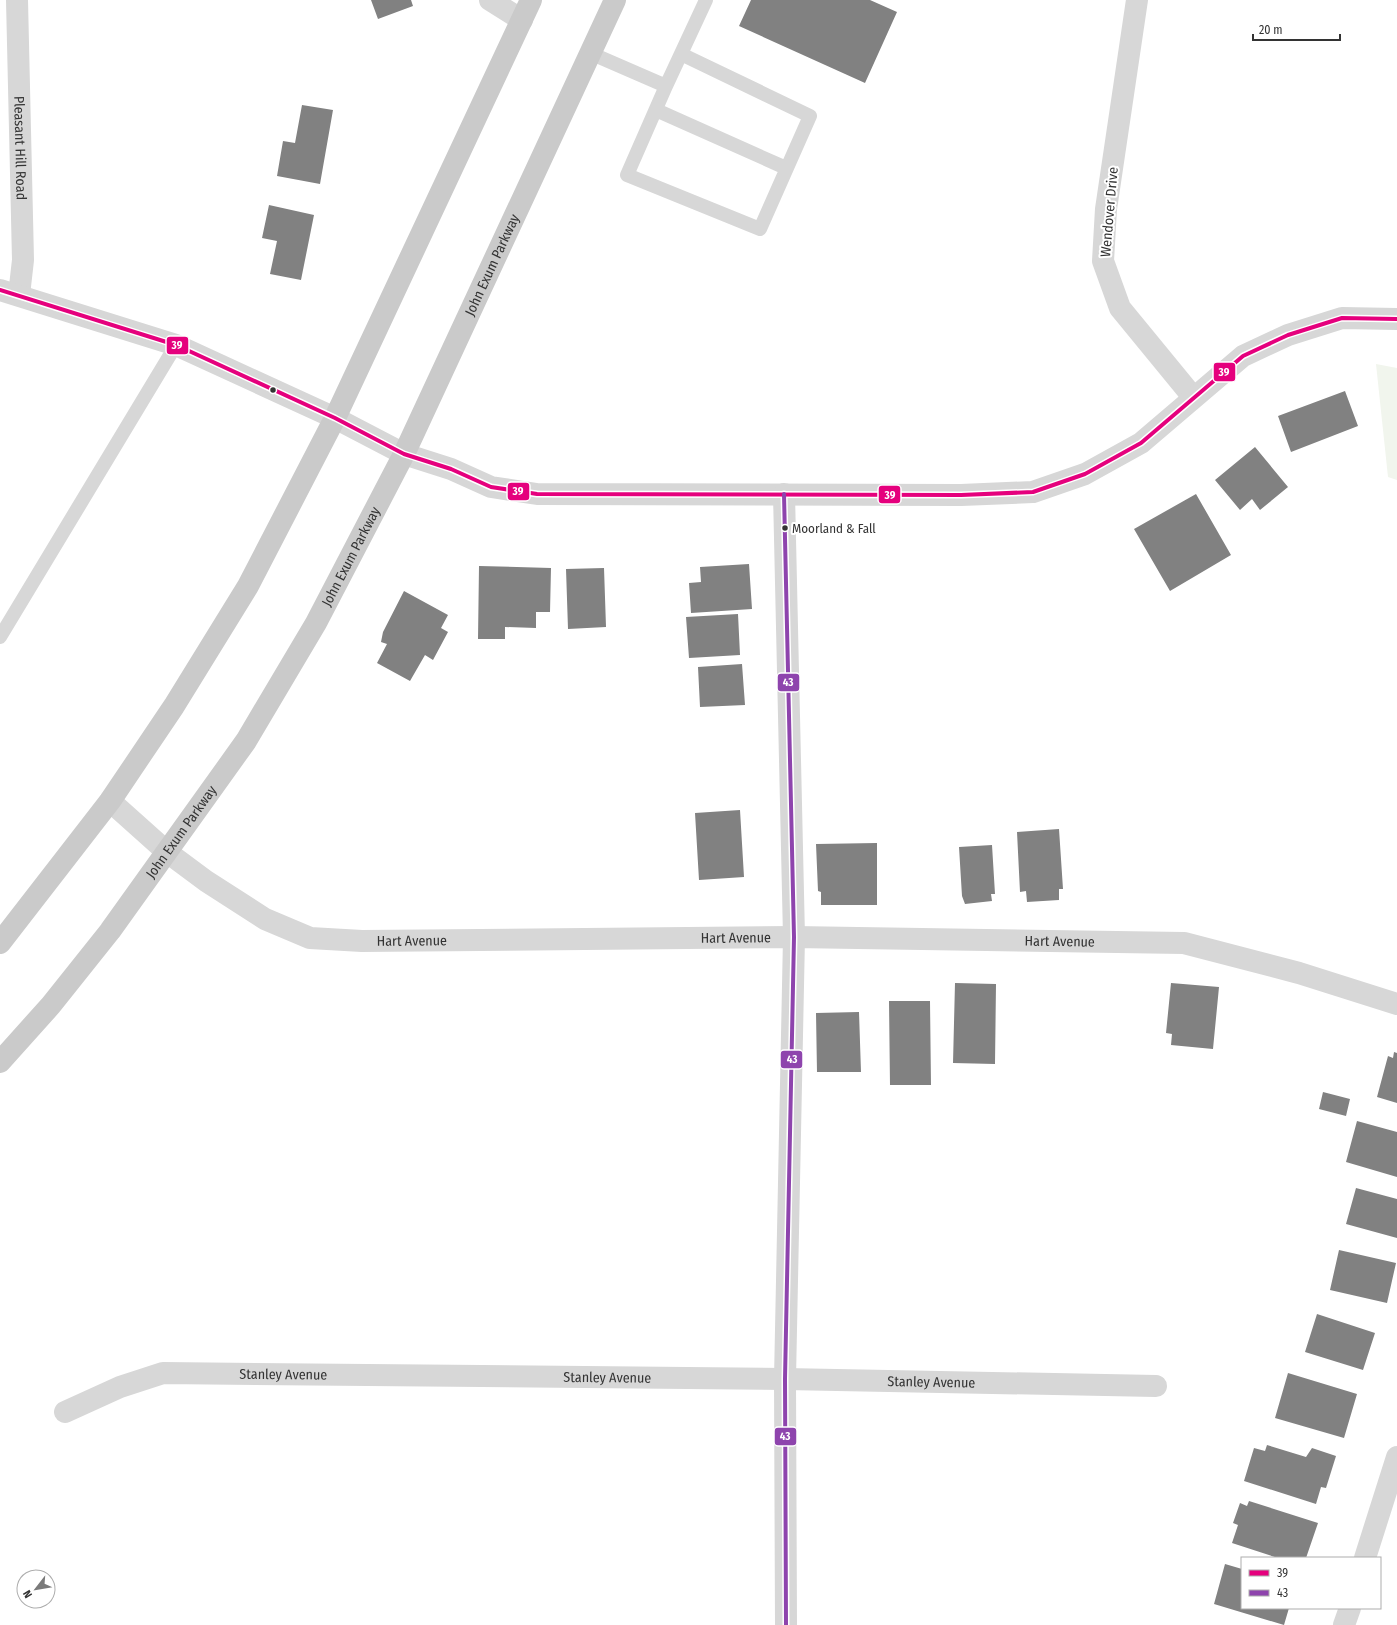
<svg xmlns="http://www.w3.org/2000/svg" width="1397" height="1625" font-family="'Fira Sans Condensed',sans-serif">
<rect width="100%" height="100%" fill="#fff"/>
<path fill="#f1f5ed" d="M1376,364L1397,368V480L1388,477Z"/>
<path fill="#818181" d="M371,0H411L413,6L378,19Z
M751,0H870L897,12L865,83L739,26Z
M302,105L333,110L320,184L277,176L283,141L295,143Z
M269,205L314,215L301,280L270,274L277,241L262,238Z
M1345,391L1358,426L1291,452L1278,416Z
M1255,447L1288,487L1260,510L1252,499L1240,510L1215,480Z
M1196,494L1231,555L1170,591L1134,529Z
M749,564L752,609L691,613L689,583L701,582L700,567Z
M479,566L551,568L550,612H536V628L505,627V639H478Z
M604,568L606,627L568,629L566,569Z
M404,591L448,615L441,628L448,632L433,660L425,655L410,681L377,663L387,644L381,642L383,632Z
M738,614L740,655L689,658L686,617Z
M742,664L745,705L700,707L698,667Z
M740,810L744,877L699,880L695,813Z
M1059,829L1063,889H1059V900L1027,902L1026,891L1020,892L1017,832Z
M877,843V905H821V892L818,891L816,844Z
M992,845L995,894H991L992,901L965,904L962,896L959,847Z
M955,983L996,984L995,1064L953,1063Z
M1171,983L1219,987L1213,1049L1171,1045L1172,1034L1166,1033Z
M889,1001H930L931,1085H890Z
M859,1012L861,1072H817L816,1013Z
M1394,1052L1397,1053V1103L1377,1097L1388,1056L1393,1058Z
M1323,1092L1350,1099L1346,1116L1319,1109Z
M1357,1121L1397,1132V1177L1346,1162Z
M1356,1188L1397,1199V1238L1346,1224Z
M1339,1250L1396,1263L1387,1303L1330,1290Z
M1317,1314L1375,1333L1363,1370L1305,1352Z
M1288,1373L1357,1394L1344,1438L1275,1418Z
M1267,1445L1306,1457L1312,1448L1336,1456L1326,1488L1321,1487L1316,1504L1244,1481L1254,1448L1265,1451Z
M1249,1501L1318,1523L1306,1558H1278L1232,1543L1238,1525L1233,1523L1240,1503L1247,1506Z
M1225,1564L1242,1569V1608H1289L1284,1625L1214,1604Z"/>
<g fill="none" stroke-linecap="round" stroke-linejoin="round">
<path stroke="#d7d7d7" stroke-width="14" d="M590,53L666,86L627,175L760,229L810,116L681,54
M666,86L706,0
M656,110L786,168
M0,637L176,345"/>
<g stroke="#d7d7d7" stroke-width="22">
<path id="s1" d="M17,0L23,260L19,295"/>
<path d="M490,0L522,20"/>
<path d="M1137,0L1106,209L1103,261L1120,308L1193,397"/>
<path d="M0,290L176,345L335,418L404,454L451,469L491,487L537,494L961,495L1033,492L1085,474L1141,443L1243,356L1288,335L1342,318L1397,319"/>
<path d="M784,494L794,937L785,1379L786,1625"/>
<path id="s2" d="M110,801L167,852L206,881L265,919L310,938L362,941L794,937L1184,943L1299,973L1397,1004"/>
<path id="s3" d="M65,1412L120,1387L163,1373L785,1379L1156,1386"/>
<path d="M1365,1558L1397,1457"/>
<path d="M1344,1625L1350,1608"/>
</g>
<g stroke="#cacaca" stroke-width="22">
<path d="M0,943L110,801L174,706L248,586L335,418L531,0"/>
<path id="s4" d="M0,1062L51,1005L110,931L246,741L316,623L404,454L615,0"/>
</g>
<g stroke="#fff" stroke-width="7">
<path id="bus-1" d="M0,290L176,345L335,418L404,454L451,469L491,487L537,494L961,495L1033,492L1085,474L1141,443L1243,356L1288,335L1342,318L1397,319"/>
</g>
<g stroke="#fff" stroke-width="7">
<path id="bus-2" d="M784,494L794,937L785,1379L786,1625"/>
</g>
<use href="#bus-1" stroke="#e5007d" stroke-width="4"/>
<use href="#bus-2" stroke="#8e44ad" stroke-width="4"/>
</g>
<g fill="#333" stroke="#fff" stroke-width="1.5">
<circle cx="273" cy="390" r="3.5"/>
<circle cx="785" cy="528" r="3.5"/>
</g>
<g text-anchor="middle" stroke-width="4" stroke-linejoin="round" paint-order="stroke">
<g font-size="13" fill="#333" stroke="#fff" text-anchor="start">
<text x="792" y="533">Moorland &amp; Fall</text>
</g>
<g font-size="14" fill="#333" stroke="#fff">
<text dy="5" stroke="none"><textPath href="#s1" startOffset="148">Pleasant Hill Road</textPath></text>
<text transform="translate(1109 212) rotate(-85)" y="5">Wendover Drive</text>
<text dy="5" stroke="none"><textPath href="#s4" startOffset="941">John Exum Parkway</textPath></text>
<text dy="5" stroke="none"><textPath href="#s4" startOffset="617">John Exum Parkway</textPath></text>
<text dy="5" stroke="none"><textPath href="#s4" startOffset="293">John Exum Parkway</textPath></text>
<text dy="5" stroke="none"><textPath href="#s2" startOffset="670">Hart Avenue</textPath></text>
<text dy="5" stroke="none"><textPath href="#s2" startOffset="346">Hart Avenue</textPath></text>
<text dy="5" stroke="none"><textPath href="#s2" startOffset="994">Hart Avenue</textPath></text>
<text dy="5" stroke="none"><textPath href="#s3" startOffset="226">Stanley Avenue</textPath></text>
<text dy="5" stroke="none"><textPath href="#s3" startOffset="550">Stanley Avenue</textPath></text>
<text dy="5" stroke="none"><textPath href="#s3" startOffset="874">Stanley Avenue</textPath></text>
</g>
</g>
<g stroke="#fff" stroke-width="1.5">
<rect x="166" y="336" width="23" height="19" rx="4" fill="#e5007d"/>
<rect x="1213" y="362" width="23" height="20" rx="4" fill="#e5007d"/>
<rect x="507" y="482" width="23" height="19" rx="4" fill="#e5007d"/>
<rect x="878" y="485" width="23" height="19" rx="4" fill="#e5007d"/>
<rect x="777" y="673" width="23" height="19" rx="4" fill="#8e44ad"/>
<rect x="780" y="1050" width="23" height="19" rx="4" fill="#8e44ad"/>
<rect x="774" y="1427" width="23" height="19" rx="4" fill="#8e44ad"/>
</g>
<g font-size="11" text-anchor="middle" font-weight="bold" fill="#fff">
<text x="177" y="349">39</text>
<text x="1224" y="376">39</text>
<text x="518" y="495">39</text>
<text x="890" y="499">39</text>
<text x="788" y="686">43</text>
<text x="792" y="1063">43</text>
<text x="785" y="1440">43</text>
</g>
<rect x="1241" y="1557" width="140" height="52" fill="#ffffff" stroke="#adadad"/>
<rect x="1249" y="1570" width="20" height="6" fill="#e5007d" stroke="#adadad"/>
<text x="1277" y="1577" font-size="12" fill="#333333">39</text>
<rect x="1249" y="1590" width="20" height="6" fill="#8e44ad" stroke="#adadad"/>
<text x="1277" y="1597" font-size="12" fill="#333333">43</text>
<g transform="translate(36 1589) rotate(239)"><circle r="19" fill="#ffffff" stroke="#adadad"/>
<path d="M0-3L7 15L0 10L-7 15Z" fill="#7a7a7a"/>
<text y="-6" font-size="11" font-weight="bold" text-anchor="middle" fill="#333333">N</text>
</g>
<path d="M1253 34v6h87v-6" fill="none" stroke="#333333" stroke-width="2"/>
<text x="1259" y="34" font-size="12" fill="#333333" stroke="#ffffff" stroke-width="3" paint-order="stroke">20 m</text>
</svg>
